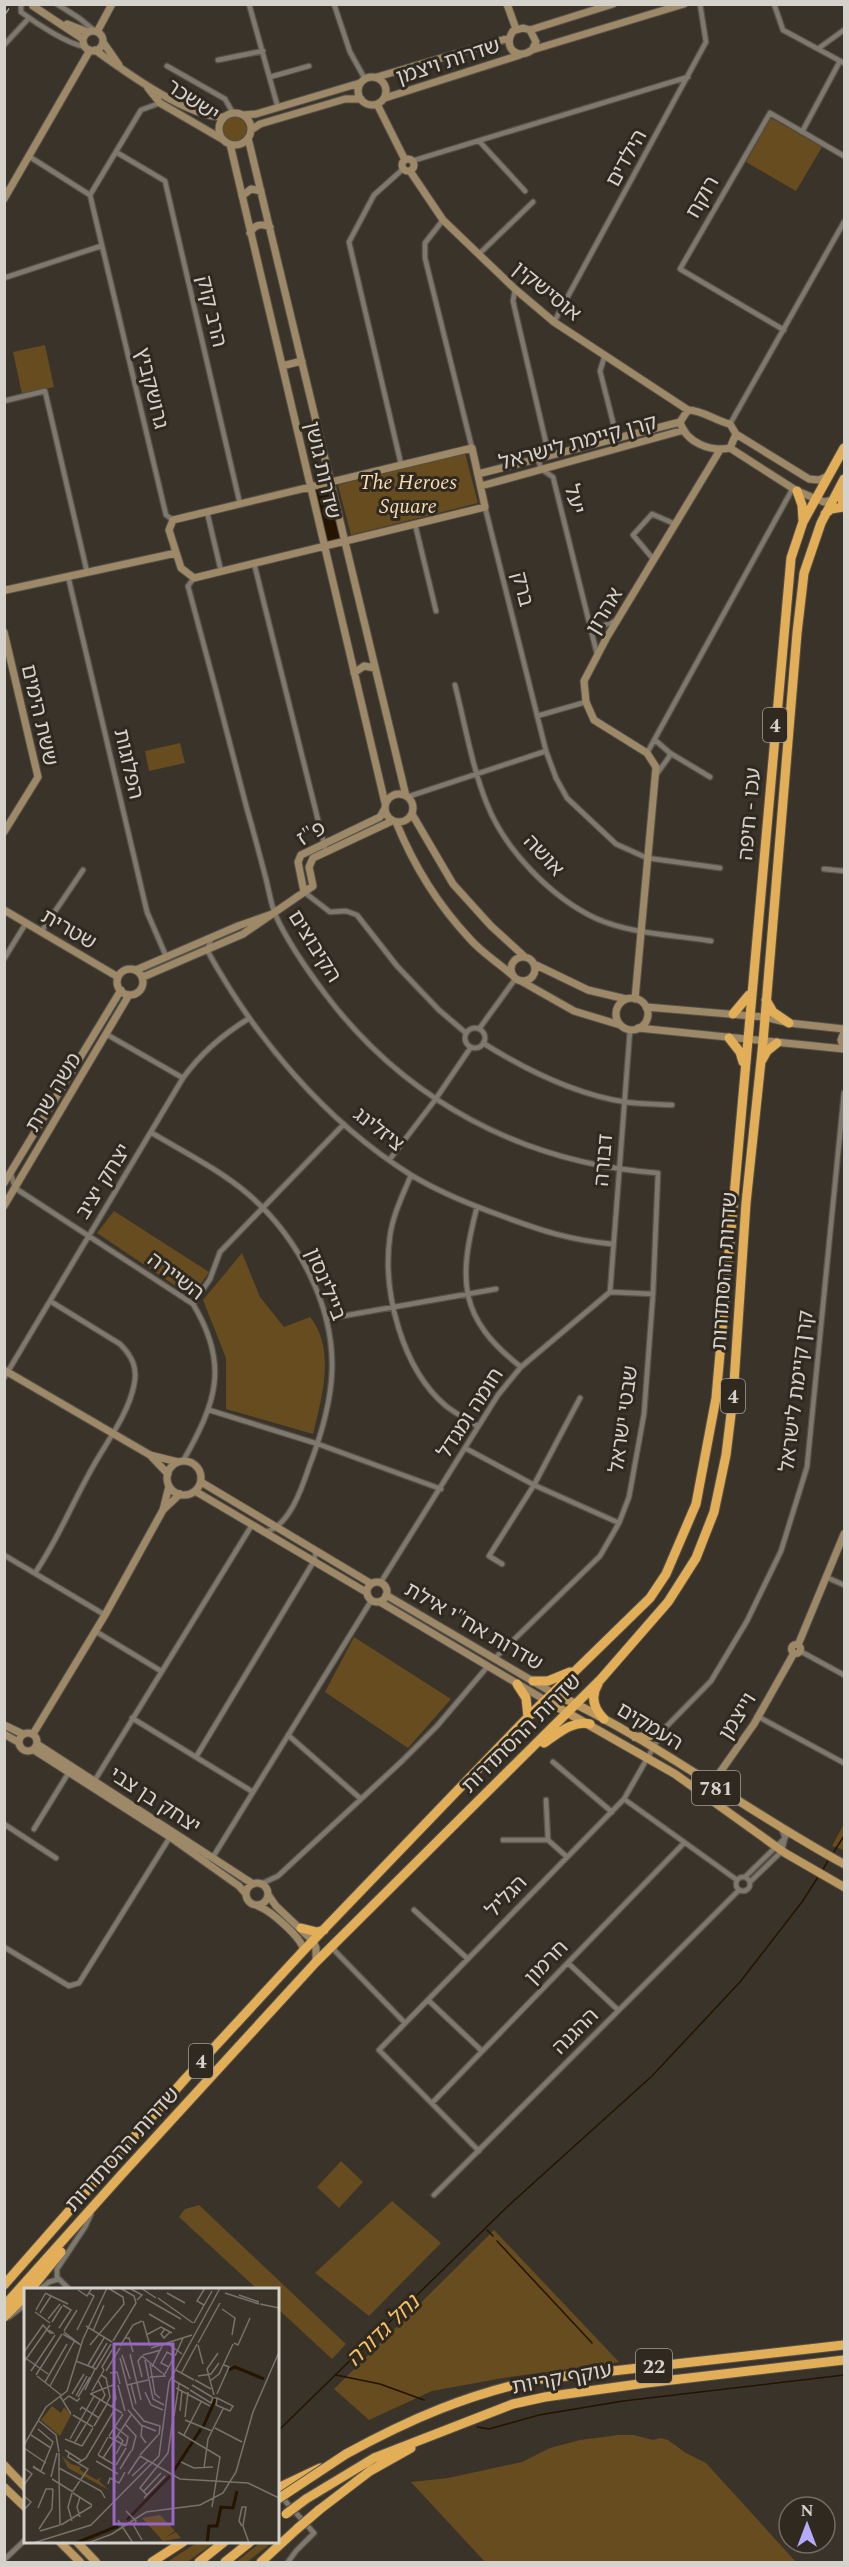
<svg xmlns="http://www.w3.org/2000/svg" width="849" height="2567" font-family="Spectral,'Noto Sans Hebrew',serif">
<rect width="100%" height="100%" fill="#393329"/>
<path fill="#664c1e" d="M223 129a12 12 0 1 1 24 0a12 12 0 1 1-24 0Z
M771,118L822,147L796,191L746,162Z
M45,345L54,387L22,394L13,352Z
M465,453L478,503L351,535L338,485Z
M180,743L185,763L149,771L145,751Z
M114,1211L209,1272L192,1297L97,1233Z
M242,1253L260,1297L284,1327L310,1317C336,1349 322,1397 313,1434L226,1409V1358L203,1300Z
M354,1637L451,1699L408,1748L325,1692Z
M844,1824V1850L832,1846Z
M341,2161L363,2182L339,2208L317,2187Z
M392,2201L441,2243L369,2316L315,2273Z
M199,2205L346,2344L332,2359L278,2309V2290L257,2289L179,2217L185,2209Z
M494,2230L619,2362L503,2378L432,2391L369,2420L334,2389Z
M618,2435H634L653,2440L661,2438L668,2440L686,2453L706,2463L796,2562H485L411,2482L448,2478L522,2462L550,2448L580,2440Z
M198,2542H215L187,2562H167Z
M261,2542H273L247,2562H236Z"/>
<path fill="#241400" d="M330,485L343,540L325,544L312,488Z"/>
<g fill="none" stroke-linecap="round" stroke-linejoin="round">
<path stroke="#241400" stroke-width="1.5" d="M833,1853L844,1836
M822,1871L829,1859
M487,2230L493,2236
M497,2241L592,2343
M336,2375L380,2384L424,2400
M477,2427L489,2429L539,2415L623,2401L844,2375
M278,2431L507,2207L652,2076L740,1982L802,1902L818,1877"/>
<g stroke="#565149" stroke-width="7">
<path id="street" d="M21,4V12C37,24 66,43 85,47
M57,4L79,18L95,31
M249,4L278,108
M334,4L350,52L365,79
M774,4L783,30L844,63
M4,45L29,18
M819,48L844,30
M218,60L263,51
M167,66L225,99L233,113
M270,77L309,66
M802,132L840,61
M479,141L525,191
M116,152L165,181L240,504
M30,157L90,195
M412,161L688,77
M90,195L166,515L173,520
M90,195L141,110L160,103
M443,220L425,243V258L472,448
M479,254L533,202
M4,278L101,246
M515,289L513,301L546,443L538,458L541,469L553,477L597,654
M554,322L706,42L700,4
M784,330L680,269L770,113L844,156
M605,355L600,371L617,438
M4,401L45,391L87,572
M730,424L844,222
M401,464L349,242L374,195L403,169
M485,507L546,751L556,778L567,798L616,844L647,858L720,868
M207,512L221,571
M415,524L436,611
M654,560L633,535L652,514L675,524
M254,563L326,852
M68,576L147,912L166,956
M194,578L188,586C208,660 228,735 247,809C254,833 260,856 266,879C269,891 271,904 275,914C288,943 307,970 326,995C407,1102 524,1163 658,1173L653,1294L644,1414L629,1497L619,1523L600,1556L495,1658
M590,624L600,627L615,621
M455,685C465,724 472,767 487,804C505,850 551,897 595,918C630,934 674,935 711,941
M537,716L586,702
M655,740L670,753L710,777
M647,753L793,488
M656,775L669,757L670,753
M407,797L546,751
M824,869L844,871
M304,892L330,912L346,911L357,915L397,966L439,1010L466,1033
M41,932L83,870
M212,937L207,950C255,1038 325,1121 411,1175C439,1192 471,1205 502,1216C542,1231 570,1240 612,1244
M4,959L26,923
M465 1038a10 10 0 1 1 20 0a10 10 0 1 1-20 0Z
M479,1029L516,978
M106,1034L183,1078
M483,1043C526,1070 574,1094 625,1102C640,1104 657,1104 672,1105
M152,1133C184,1152 220,1170 248,1194C297,1236 334,1305 332,1370C331,1403 321,1436 309,1467C302,1488 289,1527 265,1532
M390,1159L435,1100L471,1047
M11,1174L15,1188L193,1304C230,1365 216,1403 183,1461
M411,1175C403,1195 393,1214 390,1236C382,1291 402,1369 446,1406C455,1413 466,1419 477,1426
M477,1207C458,1280 458,1318 521,1367
M610,1292L630,1030
M193,1304L210,1279L220,1252L344,1124
M326,1319L496,1289
M4,1378L183,1078C201,1053 222,1035 248,1019
M209,1410L318,1444L441,1489
M465,1448L534,1485L619,1523
M4,1555L105,1615
M502,1564L489,1556L534,1485L580,1398
M35,1573C57,1541 71,1506 90,1472C104,1445 128,1416 134,1385C138,1368 132,1356 120,1344L50,1301
M826,1577L844,1585
M381,1582L498,1395L521,1367L610,1292L653,1294
M95,1631L161,1671
M800,1651L844,1675
M757,1716L844,1763
M132,1718L253,1792
M288,1735L361,1799
M196,1757L314,1561L316,1551
M553,1762L612,1812
M95,1780L252,1525
M624,1799L737,1880
M4,1824L56,1858
M34,1829L69,1772
M503,1840H548L546,1800
M548,1840L567,1857
M200,1858L213,1857L371,1601
M745,1877L786,1837
M736 1884a7 7 0 1 1 14 0a7 7 0 1 1-14 0Z
M750,1882L782,1851L785,1838L781,1828
M261,1884L278,1876L402,1761L437,1726L488,1666
M414,1910L468,1959
M4,1947L69,1986L79,1983L170,1837L169,1834
M334,1947L335,1951L405,2023
M568,1963L618,2010
M428,2000L482,2051
M432,2103L684,1843
M479,2151L379,2050L624,1799L664,1729L711,1681L747,1621L781,1551L807,1467L844,1093
M434,2195L739,1890
M39,2290L49,2282L59,2279
M70,2290L57,2277V2269L85,2227L91,2214
M9,2317L26,2304
M278,2493L314,2533L296,2551L288,2562
M4,2560L26,2539"/>
</g>
<g stroke="#565149" stroke-width="9">
<path id="secondary" d="M507,4L516,29
M33,6L83,39
M67,24L88,32
M530,30L613,4
M83 41a10 10 0 1 1 20 0a10 10 0 1 1-20 0Z
M97,32L112,4
M103,42L119,65
M95,50C124,71 189,118 223,117
M532,50L536,42L530,30L523,28L513,31C502,47 517,61 532,50L684,4
M358 91a14 14 0 1 1 28 0a14 14 0 1 1-28 0Z
M377,77L509,38
M148,88L160,103L222,139
M385,98L520,55
M377,104L405,160
M219 129a16 16 0 1 1 32 0a16 16 0 1 1-32 0Z
M243,115L256,114L360,83
M251,130L260,124L345,99H361
M248,138L406,796
M230,144L385,803
M402 165a6 6 0 1 1 12 0a6 6 0 1 1-12 0Z
M410,171L443,220L515,289L554,322L688,410
M242,196L251,189L261,191
M4,199L90,50
M250,233C255,224 261,223 270,227
M282,366L302,361
M688,410C703,410 715,421 730,424L736,434L730,448C711,452 686,443 680,422Z
M736,434L809,479L819,480L828,476
M472,448L485,507L194,578L181,568L169,530L173,520Z
M730,448L797,491L824,502L833,500
M478,474L680,422
M481,486L684,430
M6,590L176,553
M4,632L38,777L4,832
M354,673L364,666L375,668
M385 808a14 14 0 1 1 28 0a14 14 0 1 1-28 0Z
M412,814L453,884L491,926L525,957
M396,822C413,864 439,906 470,939C482,953 499,963 512,975
M304,892L298,862L301,855L380,817L384,810
M4,910L118,977
M511 969a12 12 0 1 1 24 0a12 12 0 1 1-24 0Z
M534,964L588,990L626,999
M117 982a13 13 0 1 1 26 0a13 13 0 1 1-26 0Z
M136,970L238,926L272,914
M143,977L243,934L313,886L309,867L313,858L392,821
M521,981L574,1011L620,1025
M616 1014a16 16 0 1 1 32 0a16 16 0 1 1-32 0Z
M635,999L656,767L647,753L594,720L586,702L584,681L607,637L720,450
M646,1007L765,1017L789,1023L844,1029
M638,1028L844,1049
M844,1032L841,1040L844,1049
M4,1183L121,990
M4,1206L129,995
M4,1370L150,1455L178,1462
M150,1455L168,1474
M167 1478a17 17 0 1 1 34 0a17 17 0 1 1-34 0Z
M201,1482L370,1583
M195,1491L366,1592
M163,1510L180,1494
M367 1592a10 10 0 1 1 20 0a10 10 0 1 1-20 0Z
M386,1595L553,1693
M380,1602L545,1700
M791.5 1649a4.5 4.5 0 1 1 9 0a4.5 4.5 0 1 1-9 0Z
M798,1645L844,1534
M4,1725L23,1734
M19 1742a9 9 0 1 1 18 0a9 9 0 1 1-18 0Z
M4,1734L18,1742
M33,1734L105,1615L163,1510L169,1486
M37,1744L253,1884
M34,1750L170,1837L239,1886L246,1894
M704,1795L754,1724L794,1653
M246 1894a11 11 0 1 1 22 0a11 11 0 1 1-22 0Z
M269,1896L276,1906L313,1941L316,1948V1962
M258,1906C271,1911 300,1936 304,1950"/>
</g>
<g stroke="#565149" stroke-width="10">
<path id="primary" d="M553,1693C655,1740 746,1811 844,1864
M545,1700L675,1774L785,1853L844,1887
M635,1737L650,1736L664,1729
M4,2465L26,2488
M4,2487L26,2508
M60,2542L80,2562
M77,2542L96,2562"/>
</g>
<g stroke="#565149" stroke-width="11">
<path id="highway" d="M797,491L802,505L803,520
M825,514L831,509L843,507L841,487
M766,1000L773,1012L789,1023
M733,1014L749,995
M729,1038L740,1052L743,1062
M762,1060L767,1051L777,1043
M533,1681H548L570,1672
M517,1684L526,1698L528,1717
M598,1684C590,1697 594,1709 604,1719
M544,1743C558,1734 572,1720 590,1724
M301,1928L317,1932L324,1930
M4,2285L185,2079L304,1950L528,1717L650,1598L666,1574L696,1504L716,1398L791,558L803,522L844,448
M30,2290L61,2252
M4,2306L123,2173L316,1962L601,1679L668,1602L696,1558L714,1512L726,1455L733,1398L746,1203L763,1042L797,633L804,573L821,523L844,479
M4,2317L26,2295
M346,2454C410,2419 470,2393 541,2379L844,2345
M278,2488L320,2468
M306,2499L374,2458L513,2404L545,2397L646,2383L844,2360
M319,2510L370,2471L411,2448
M152,2562L183,2542
M199,2562L224,2542
M225,2562L250,2542
M261,2562L298,2528"/>
</g>
<use href="#street" stroke="#7f786d" stroke-width="4.5"/>
<use href="#secondary" stroke="#9d8867" stroke-width="7"/>
<use href="#primary" stroke="#ba9860" stroke-width="8"/>
<use href="#highway" stroke="#e2ae58" stroke-width="9"/>
<path stroke="#9d9991" stroke-width="1.5" stroke-dasharray="9 4.5" stroke-linecap="butt" d="M4,16L12,4"/>
<g stroke="#565149" stroke-width="11" stroke-linecap="butt">
<path id="highway-bridge" d="M278,2499L346,2454
M286,2514L306,2499
M298,2528L319,2510"/>
</g>
<use href="#highway-bridge" stroke="#e2ae58" stroke-width="9"/>
</g>
<g text-anchor="middle" stroke-width="6" stroke-linejoin="round" paint-order="stroke">
<g fill="#2f291f" stroke="#a39f97" stroke-width="1.5">
<rect x="763" y="708" width="24" height="34" rx="4.5"/>
<rect x="721" y="1379" width="24" height="34" rx="4.5"/>
<rect x="692" y="1771" width="48" height="34" rx="4.5"/>
<rect x="189" y="2044" width="24" height="34" rx="4.5"/>
<rect x="636" y="2349" width="36" height="34" rx="4.5"/>
</g>
<g font-size="20" font-weight="bold" fill="#d5d1cb">
<text x="775" y="732">4</text>
<text x="733" y="1403">4</text>
<text x="716" y="1795">781</text>
<text x="201" y="2068">4</text>
<text x="654" y="2373">22</text>
</g>
<g font-size="21" fill="#d5d1cb" stroke="#2f291f">
<text transform="translate(448 61) rotate(-18)" y="7">שדרות ויצמן</text>
<text transform="translate(193 100) rotate(34)" y="7">יששכר</text>
<text transform="translate(626 158) rotate(-61)" y="7">הילדים</text>
<text transform="translate(702 197) rotate(-60)" y="7">רוקח</text>
<text transform="translate(547 291) rotate(39)" y="7">אוסישקין</text>
<text transform="translate(212 311) rotate(77)" y="7">הרב קוק</text>
<text transform="translate(152 388) rotate(76)" y="7">גרושקביץ</text>
<text transform="translate(578 442) rotate(-15)" y="7">קרן קיימת לישראל</text>
<text transform="translate(323 470) rotate(77)" y="7">שדרות גושן</text>
<text transform="translate(575 499) rotate(76)" y="7">יעל</text>
<text transform="translate(523 589) rotate(76)" y="7">ברק</text>
<text transform="translate(604 611) rotate(-59)" y="7">אהרון</text>
<text transform="translate(40 715) rotate(77)" y="7">ששת הימים</text>
<text transform="translate(129 764) rotate(77)" y="7">הפלוגות</text>
<text transform="translate(749 814) rotate(-85)" y="7">עכו - חיפה</text>
<text transform="translate(311 833) rotate(-30)" y="7">פ"ז</text>
<text transform="translate(544 855) rotate(47)" y="7">אושה</text>
<text transform="translate(69 929) rotate(30)" y="7">שטרית</text>
<text transform="translate(315 946) rotate(58)" y="7">הקיבוצים</text>
<text transform="translate(53 1092) rotate(-59)" y="7">משה שרת</text>
<text transform="translate(379 1129) rotate(38)" y="7">ציזלינג</text>
<text transform="translate(603 1160) rotate(-85)" y="7">דבורה</text>
<text transform="translate(103 1181) rotate(-58)" y="7">יצחק יציב</text>
<text transform="translate(724 1271) rotate(-86)" y="7">שדרות ההסתדרות</text>
<text transform="translate(176 1276) rotate(37)" y="7">השיירה</text>
<text transform="translate(326 1284) rotate(68)" y="7">ביילינסון</text>
<text transform="translate(796 1391) rotate(-83)" y="7">קרן קיימת לישראל</text>
<text transform="translate(470 1413) rotate(-57)" y="7">חומה ומגדל</text>
<text transform="translate(623 1419) rotate(-82)" y="7">שבטי ישראל</text>
<text transform="translate(474 1626) rotate(30)" y="7">שדרות אח"י אילת</text>
<text transform="translate(737 1716) rotate(-58)" y="7">וייצמן</text>
<text transform="translate(650 1726) rotate(31)" y="7">העמקים</text>
<text transform="translate(521 1733) rotate(-45)" y="7">שדרות ההסתדרות</text>
<text transform="translate(155 1800) rotate(33)" y="7">יצחק בן צבי</text>
<text transform="translate(506 1896) rotate(-46)" y="7">הגליל</text>
<text transform="translate(546 1962) rotate(-46)" y="7">חרמון</text>
<text transform="translate(575 2031) rotate(-45)" y="7">ההגנה</text>
<text transform="translate(122 2149) rotate(-48)" y="7">שדרות ההסתדרות</text>
<text transform="translate(562 2378) rotate(-10)" y="7">עוקף קריות</text>
</g>
<g font-size="21" font-style="italic" fill="#f9ddb3" stroke="#2f291f">
<text x="408" y="489">The Heroes<tspan x="408" dy="24">Square</tspan></text>
</g>
<g font-size="22" font-style="italic" fill="#f6bf64" stroke="#2f291f">
<text transform="translate(382 2330) rotate(-44)" y="8">נחל גדורה</text>
</g>
</g>
<g transform="translate(24 2288)">
<rect width="255" height="255" fill="#393329"/>
<path d="M28,118L37,125L40,119L47,127L36,148L17,132ZM38,168L47,176L57,179L54,185L56,182L73,192L77,189L75,193L85,202L44,180ZM136,227L151,243L142,249L152,244L157,250L139,253L118,230Z" fill="#664c1e"/>
<path fill="none" stroke="#241400" stroke-width="3" d="M205,82L211,79L240,91M179,139L192,110M149,184L177,141M103,232L146,188M52,255L94,238M183,255L185,238H193L197,219L209,220L213,203"/>
<path fill="none" stroke="#77726a" stroke-width="1.5" d="M117,0L132,10M107,1L118,7L113,12M54,2L63,8L68,0M21,5L44,16M143,5L161,15M201,5L235,16M215,7L235,14M134,10L169,35M122,11L157,31M236,16L255,20M180,17L173,13L181,0M198,21L211,30L208,47M12,22L21,6M11,24L26,35M16,25L27,8M125,26L151,41M24,31L36,16M119,33L126,58M28,34L38,18M170,35L188,3M62,38L88,54M35,40L47,22L39,17M141,41L137,46L140,50L146,44M53,42L70,8L65,5M40,43L53,22M69,43L80,17M40,44L57,57M39,46L57,57M122,47L137,39L148,45M101,50H105L109,64M89,53L112,15L110,8L96,0M143,55L158,66M174,55L196,15M210,55L214,57L226,30M66,57L100,16L99,9L84,0M174,57L179,76M96,58L109,37L118,33M127,60L168,47M0,64L19,37L26,45H29L25,42M106,66L117,112M98,67L106,91M119,67L137,62M118,68L138,85M118,68L114,73L118,89M151,68L159,50M0,69L24,86M96,70L109,120L120,133L136,138L135,147M121,72L129,111L140,117M52,73L72,81L87,56M0,74L26,37M126,76L131,106L136,110M64,77L80,50M128,79L139,56M145,79L137,75L143,64L150,68M68,80L83,55M80,82L78,79L88,62M152,82L170,92M7,83L31,47M82,83L96,60M158,84L173,56M86,85L93,84L96,96M141,86L150,69M12,87L38,46M77,87L82,90L86,109L83,115M13,88L37,107M174,88L187,86L195,75M126,89L141,88L139,85M74,92L81,107L78,112M149,92L165,101M171,92L187,101M186,93L195,86L209,56M21,94L43,56M107,96L112,116M94,97L101,123M103,97L124,92M168,97L188,109M26,98L51,52M152,100L186,118M61,102L71,81M166,102L187,115L189,109M68,103L80,82M121,104L127,117L139,122M48,106L60,86M66,106L89,97M67,106L98,125M193,106L205,79L200,77M190,107L183,81L194,65M36,108L47,126M52,108L63,88M54,109L66,89M191,109V110H193L209,118L206,123L192,117L193,110M39,113L45,108L53,113L56,110M88,118L92,111L90,98M56,122L58,119L75,130M104,122L117,137L132,143M156,123L158,103M49,127L69,139M150,128L155,96M161,129L164,104M161,132L188,143M15,133L32,147L35,164M63,135L76,112M101,136L112,148L108,163M70,138L83,116M90,138L104,149L102,158M118,138L117,148L122,155M191,140L218,154M14,141L29,154L17,183M154,144L196,169L188,219M7,147L27,160M160,147L177,114M85,148L99,126M85,149L102,158M41,151L58,158M46,151L70,108M51,154L62,136M0,157L22,119L43,103L59,51L83,0M58,158L69,140M0,160L22,175M41,162L58,173M45,165L44,169L64,181L49,203M92,166L99,153L93,147M74,167L84,149M74,167L91,177M116,167L134,147M116,168L156,191L224,195L255,210M79,170L107,127M72,173L94,186M157,174L170,180L189,179M54,175L62,170L91,121M92,177L102,160M9,179L21,186L9,178M0,180L8,186L0,197M35,180L77,203L81,210M180,180L184,151L199,121M96,181L107,163M104,186L116,168M35,187L36,237M35,188V165M108,188L124,173M27,189L33,165M28,191L49,204M84,196L86,190L95,195L101,184M120,203L137,185M48,205L44,219L48,233M49,205L68,217M123,207L116,200L144,165L149,130M0,208L7,214L0,222M120,210L141,188M14,220L22,201H29M102,223L112,233L110,238L118,252M56,229L53,219L56,209M94,232L109,255M37,237L68,218M218,238L215,233L218,219H222L219,238M219,238L225,255M15,241L28,221L29,201M16,243L36,237M9,255L67,237L135,168L145,94L196,0M64,255L88,246L122,224L176,217L199,205L212,184L229,124L255,64"/>
<path fill="#9a66c3" fill-opacity="0.15" stroke="#9a66c3" stroke-width="3" d="M90,56H149V236H90Z"/>
<rect width="255" height="255" fill="none" stroke="#d5d1cb" stroke-width="3"/>
</g>
<rect width="849" height="2567" fill="none" stroke="#d5d1cb" stroke-width="12"/>
<g transform="translate(807 2525)"><circle r="28" fill="#2f291f" stroke="#716c64" stroke-width="1.5"/>
<path d="M0-4.5L10 22L0 15L-10 22Z" fill="#b4acf9"/>
<text y="-9" font-size="16" font-weight="bold" text-anchor="middle" fill="#d5d1cb">N</text>
</g>
</svg>
